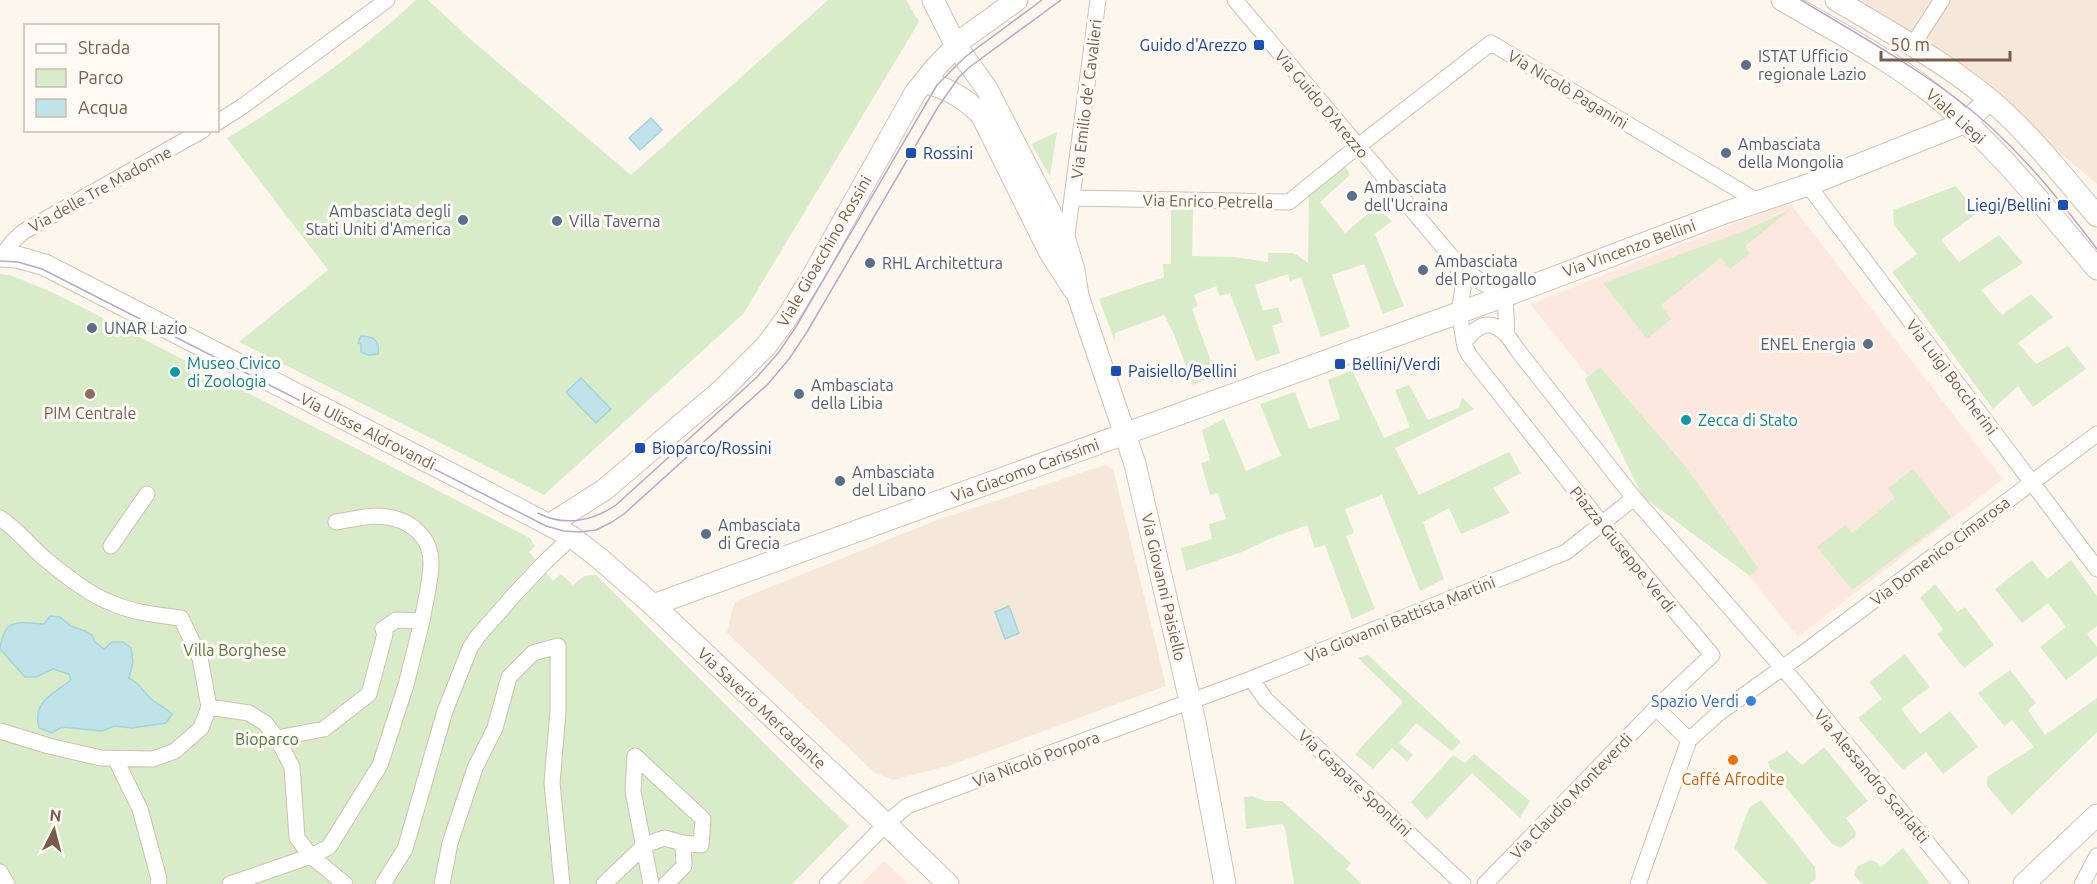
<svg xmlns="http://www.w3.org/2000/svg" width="2097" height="884" font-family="Ubuntu,sans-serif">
<rect width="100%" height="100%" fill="#fdf6ec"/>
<path fill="#f5e8da" d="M1844,0H2097V184L1992,95Z
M1105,465L1113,469L1166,686L951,765L893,780L875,773L727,633L732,610L736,601L937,520Z"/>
<path fill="#fde8e0" d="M1789,202L2003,479L1798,637L1530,304Z
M884,861L909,884H861Z"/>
<path fill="#d8ecc9" d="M416,0H428L469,38L631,175L828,0H906L919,22L743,314L544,495L239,342L328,270L227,138C292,99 360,52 416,0Z
M1057,132L1050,176L1031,144Z
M1345,166L1350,175L1320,202L1345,233L1376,207L1392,221L1375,234L1404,306L1383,314L1364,264L1332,275L1350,327L1321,337L1301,277L1290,281L1288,274L1255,285L1263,311L1278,307L1283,322L1272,326L1280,353L1256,361L1230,293L1220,296L1216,286L1194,295L1198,306L1192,309L1216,375L1193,385L1174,334L1164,315L1115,333V342L1099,299L1164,277L1163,264H1171V210L1193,209L1192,256L1235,257L1268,262V253H1294L1308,263L1309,194Z
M1956,186L1977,213L1941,240L1959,262L1999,235L2023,263L1981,290L2002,315L2031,294L2053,317L2018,343L2036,364L2068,346L2086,369L2033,407L2018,386L1993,409L1892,272L1917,254L1894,225L1893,210Z
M1790,210L1745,246L1750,253L1730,269L1721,258L1661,305L1671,319L1647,339L1603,283L1744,231Z
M0,274L10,275L54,293L530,538L535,546L529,552L553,581L561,574L573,585L584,576L596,575L806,785L849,826L792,884H0Z
M1600,367L1686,467L1759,569L1750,576L1643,497L1585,379Z
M1352,370L1384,438L1410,427L1395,390L1409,385L1428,420L1459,408L1462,397L1474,409L1395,448L1419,495L1509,452L1521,473L1493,488L1510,513L1461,534L1449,508L1423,522L1444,579L1420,591L1382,495L1345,509L1354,533L1346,536L1375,609L1352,619L1325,545L1315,548L1307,525L1269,539L1242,552L1186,571L1181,548L1212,539L1209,524L1226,519L1218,493L1210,495L1201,463L1210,460L1202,430L1224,419L1246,471L1281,456L1260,404L1295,392L1309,429L1340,419L1328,380Z
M1913,469L1951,517L1852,590L1817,547L1845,525L1852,533L1895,498L1888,488Z
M2032,560L2047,579L2071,560L2097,596V626L2087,634L2097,647V656L2066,680L2040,647L2066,627L2048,603L2022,623L1995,589Z
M1935,584L1957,612L1965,607L1994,645L1964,668L1937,634L1943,629L1920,598Z
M1905,654L1930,687L1901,709L1920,734L1950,711L1978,747L1943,774L1926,752L1903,770L1858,718L1882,699L1869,682Z
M1368,655L1461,742L1452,751L1416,723L1399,743L1413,755L1407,761L1392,748L1373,769L1355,754L1403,702L1358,658Z
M2010,670L2036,703L2028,710L2045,735L2097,698V732L2012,815L1987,786V777L2034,747L2012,720L2004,726L1978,693Z
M1824,747L1868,801L1846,818L1856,832L1855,837L1841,848L1832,844L1770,768L1768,762L1787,751L1802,765Z
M1474,754L1530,801L1520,818L1472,773L1427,820L1411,802L1453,755L1465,763Z
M1252,796L1265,801H1282L1351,863L1346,869L1362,884H1294L1285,828L1282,824L1246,829L1244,797Z
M1761,800L1815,867L1816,879L1809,884H1768L1734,848L1749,808Z
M1903,848L1930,884H1862L1854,875L1857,867L1870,860L1876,862L1881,867Z"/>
<path fill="#bfe3e8" stroke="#a5d3da" stroke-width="1.5" d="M651,118L662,130L640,150L629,138Z
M361,336C375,336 380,342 378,354L368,355L361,352V344L358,343Z
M581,378L611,409L596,423L566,392Z
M1009,606L1019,633L1005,639L995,612Z
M50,616L60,617L71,626L85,631L92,635L95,642L104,649L112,642H123L131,648L133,662L129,678C139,683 143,691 151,699C158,705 165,707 172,714L166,723L132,728L114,726L102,731L62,727L52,733L39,728C32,701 53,695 71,680L69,674L53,669L36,677H25L0,649C4,616 19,623 44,624Z"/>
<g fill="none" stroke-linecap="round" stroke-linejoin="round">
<g stroke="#d1beb0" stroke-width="17">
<path id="street" d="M1235,0L1456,262L1481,282L1505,296L1507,335L1519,352L1634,498L1801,689L1961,884
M1912,46L1942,0
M218,122L243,106L387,0
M1808,185L2097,569
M1074,198L1289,202L1348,154L1491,43L1759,202
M1066,243L1098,0
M3,255L13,241L23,232L203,130
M1456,262L1463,288L1459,312L1465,347L1470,356L1602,524L1712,655L1656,708L1485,884
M1464,342C1478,324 1490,318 1507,335
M0,518C17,529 29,545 44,558C65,575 89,595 114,604C135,613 159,615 181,618L200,658L209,707L201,728L175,751L153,759L101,758L49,746L0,731
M336,522C349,520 364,516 377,516C407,517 432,534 431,566C430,584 425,603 422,621
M111,546L147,494
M1251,679L1266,700L1463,884
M209,707L249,713L265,723L277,738L292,767L297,838L311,856L345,884
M1656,708L1689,740
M116,760L140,809L159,879L158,884
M0,872L7,884
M230,884L311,856L329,847L380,765L406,685L422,621L396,620L383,629L385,634L369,694L324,729L277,738
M383,884L405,849L445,711L470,648L478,636L514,595L546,561L572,537
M442,884L450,843L475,768L495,728L509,677L533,653L558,646V711L552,783L562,884
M604,884L645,845L664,838L683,843L701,845L703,819L635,756L633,791L651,884
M666,884L684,866L683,843
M827,884L886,824L907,806L1251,679L1566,552L1634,498
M1638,884L1689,740L1719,713L1806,651L2097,434
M2082,884L2097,856"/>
</g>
<g stroke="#d6c0b0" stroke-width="23">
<path id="secondary" d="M933,0L956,46L987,89L1066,243L1074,270L1078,296L1135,464L1195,722L1225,884
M1782,0C1833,30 1888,58 1934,95C1997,145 2046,209 2097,269
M1836,0C1893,34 1955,67 2005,113C2038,144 2067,181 2097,216
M924,82C947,88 966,98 982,116L1049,251L1074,290
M0,256L17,257L45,265L473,485L572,537L599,558L653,605L886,824L948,884
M549,525L604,490L723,389L766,346L786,319L812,277L915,93L935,68L964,38L1017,0
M653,605L1505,296L1727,212L1808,185L1966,122L1989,100
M2024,884L2097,815"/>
</g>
<use href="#street" stroke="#fff" stroke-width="15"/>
<use href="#secondary" stroke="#fff" stroke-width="21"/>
<path stroke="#b9a8c9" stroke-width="1.5" d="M1801,0C1852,31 1904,60 1953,96C2010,138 2055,193 2097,249
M0,261L18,262L42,269L546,526L564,531L579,532L596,530L612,522L625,513L768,384L789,359L807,332L938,107L959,77L971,66L1061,0
M538,513C564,527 593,521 616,505L757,377L779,352L797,325L937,85L965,57L1042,0"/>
</g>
<g fill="#1a4fb4" stroke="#fffaf3" stroke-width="2">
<rect x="1253" y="39" width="12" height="12" rx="3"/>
<rect x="905" y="147" width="12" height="12" rx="3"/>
<rect x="2057" y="199" width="12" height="12" rx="3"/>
<rect x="1334" y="358" width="12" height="12" rx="3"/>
<rect x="1110" y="365" width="12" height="12" rx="3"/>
<rect x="634" y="442" width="12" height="12" rx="3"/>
</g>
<g fill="#5c6f8a" stroke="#fffaf3" stroke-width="2">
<circle cx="1746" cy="65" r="6"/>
<circle cx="1726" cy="153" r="6"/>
<circle cx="1352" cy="196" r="6"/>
<circle cx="463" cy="220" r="6"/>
<circle cx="557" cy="221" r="6"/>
<circle cx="870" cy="263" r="6"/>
<circle cx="1423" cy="270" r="6"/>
<circle cx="92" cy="328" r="6"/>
<circle cx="1868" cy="344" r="6"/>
<circle cx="799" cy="394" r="6"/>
<circle cx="840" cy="481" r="6"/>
<circle cx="706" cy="534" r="6"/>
</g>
<g fill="#0f9aa8" stroke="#fffaf3" stroke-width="2">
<circle cx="175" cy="372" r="6"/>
<circle cx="1686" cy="420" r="6"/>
</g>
<circle fill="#8d6e63" stroke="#fffaf3" stroke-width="2" cx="90" cy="394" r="6"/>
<circle fill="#3f7fe0" stroke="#fffaf3" stroke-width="2" cx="1751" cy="701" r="6"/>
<circle fill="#e8710a" stroke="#fffaf3" stroke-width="2" cx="1733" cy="760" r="6"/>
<g text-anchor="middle" stroke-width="6" stroke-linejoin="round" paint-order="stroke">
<g font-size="16" fill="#164399" stroke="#fffaf3" text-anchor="start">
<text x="1247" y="51" text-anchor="end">Guido d'Arezzo</text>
<text x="923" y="159">Rossini</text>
<text x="2051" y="211" text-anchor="end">Liegi/Bellini</text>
<text x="1352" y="370">Bellini/Verdi</text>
<text x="1128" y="377">Paisiello/Bellini</text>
<text x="652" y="454">Bioparco/Rossini</text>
</g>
<g font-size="16" fill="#4e5e75" stroke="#fffaf3" text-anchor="start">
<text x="1758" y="62">ISTAT Ufficio<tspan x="1758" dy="18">regionale Lazio</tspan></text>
<text x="1738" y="150">Ambasciata<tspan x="1738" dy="18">della Mongolia</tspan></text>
<text x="1364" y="193">Ambasciata<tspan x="1364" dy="18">dell'Ucraina</tspan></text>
<text x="451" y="217" text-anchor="end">Ambasciata degli<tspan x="451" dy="18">Stati Uniti d'America</tspan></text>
<text x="569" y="227">Villa Taverna</text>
<text x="1435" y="267">Ambasciata<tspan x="1435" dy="18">del Portogallo</tspan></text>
<text x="882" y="269">RHL Architettura</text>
<text x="104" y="334">UNAR Lazio</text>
<text x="1856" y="350" text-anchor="end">ENEL Energia</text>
<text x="811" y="391">Ambasciata<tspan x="811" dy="18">della Libia</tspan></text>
<text x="852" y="478">Ambasciata<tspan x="852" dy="18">del Libano</tspan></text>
<text x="718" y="531">Ambasciata<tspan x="718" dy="18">di Grecia</tspan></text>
</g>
<g font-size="16" fill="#7a5c4d" stroke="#fffaf3">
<text transform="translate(1568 89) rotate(31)" y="6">Via Nicolò Paganini</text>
<text transform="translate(1086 99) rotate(-83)" y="6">Via Emilio de' Cavalieri</text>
<text transform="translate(1322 104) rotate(50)" y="6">Via Guido D'Arezzo</text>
<text transform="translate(1956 116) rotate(42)" y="6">Viale Liegi</text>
<text transform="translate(100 189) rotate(-29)" y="6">Via delle Tre Madonne</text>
<text transform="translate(1208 201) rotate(1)" y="6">Via Enrico Petrella</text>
<text transform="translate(1629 248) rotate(-20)" y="6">Via Vincenzo Bellini</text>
<text transform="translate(824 251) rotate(-60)" y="6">Viale Gioacchino Rossini</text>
<text transform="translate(1952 377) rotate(53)" y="6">Via Luigi Boccherini</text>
<text transform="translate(368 431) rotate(27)" y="6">Via Ulisse Aldrovandi</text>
<text transform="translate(1025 470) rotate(-20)" y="6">Via Giacomo Carissimi</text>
<text transform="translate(1623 549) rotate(51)" y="6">Piazza Giuseppe Verdi</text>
<text transform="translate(1940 551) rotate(-37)" y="6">Via Domenico Cimarosa</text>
<text transform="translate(1164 587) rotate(77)" y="6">Via Giovanni Paisiello</text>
<text transform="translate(1400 619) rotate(-22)" y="6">Via Giovanni Battista Martini</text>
<text transform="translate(762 708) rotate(43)" y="6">Via Saverio Mercadante</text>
<text transform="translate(1036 759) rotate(-20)" y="6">Via Nicolò Porpora</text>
<text transform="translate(1872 776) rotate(50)" y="6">Via Alessandro Scarlatti</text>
<text transform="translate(1355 783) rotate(43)" y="6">Via Gaspare Spontini</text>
<text transform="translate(1571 796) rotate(-46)" y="6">Via Claudio Monteverdi</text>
</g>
<g font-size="16" fill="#0d838f" stroke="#fffaf3" text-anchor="start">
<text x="187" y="369">Museo Civico<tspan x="187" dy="18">di Zoologia</tspan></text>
<text x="1698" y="426">Zecca di Stato</text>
</g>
<g font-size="16" fill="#785e54" stroke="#fffaf3">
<text x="90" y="419">PIM Centrale</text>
</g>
<g font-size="16" fill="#537a41" stroke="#fffaf3">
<text x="235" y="656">Villa Borghese</text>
<text x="267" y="745">Bioparco</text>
</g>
<g font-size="16" fill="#366cbe" stroke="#fffaf3" text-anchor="end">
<text x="1739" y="707">Spazio Verdi</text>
</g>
<g font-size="16" fill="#c56008" stroke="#fffaf3">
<text x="1733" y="785">Caffé Afrodite</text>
</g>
</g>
<rect x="24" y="24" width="195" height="108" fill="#fffaf3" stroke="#cabbb1" stroke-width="1.5"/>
<rect x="36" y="44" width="30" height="9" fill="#ffffff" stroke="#cabbb1" stroke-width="1.5"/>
<text x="78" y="54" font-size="18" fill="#7a5c4d">Strada</text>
<rect x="36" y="69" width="30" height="18" fill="#d8ecc9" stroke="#cabbb1" stroke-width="1.5"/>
<text x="78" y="84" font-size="18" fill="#7a5c4d">Parco</text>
<rect x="36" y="99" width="30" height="18" fill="#bfe3e8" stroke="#cabbb1" stroke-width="1.5"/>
<text x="78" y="114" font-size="18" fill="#7a5c4d">Acqua</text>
<g transform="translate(54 830) rotate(6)" stroke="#fffaf3" stroke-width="4.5" paint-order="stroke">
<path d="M0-4.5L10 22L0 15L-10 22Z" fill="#7a5c4d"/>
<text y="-9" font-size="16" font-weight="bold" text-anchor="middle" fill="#7a5c4d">N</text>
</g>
<path d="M1881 51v9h129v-9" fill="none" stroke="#7a5c4d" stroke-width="3"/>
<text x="1890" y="51" font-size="18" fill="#7a5c4d" stroke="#fffaf3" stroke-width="4.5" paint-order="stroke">50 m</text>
</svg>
